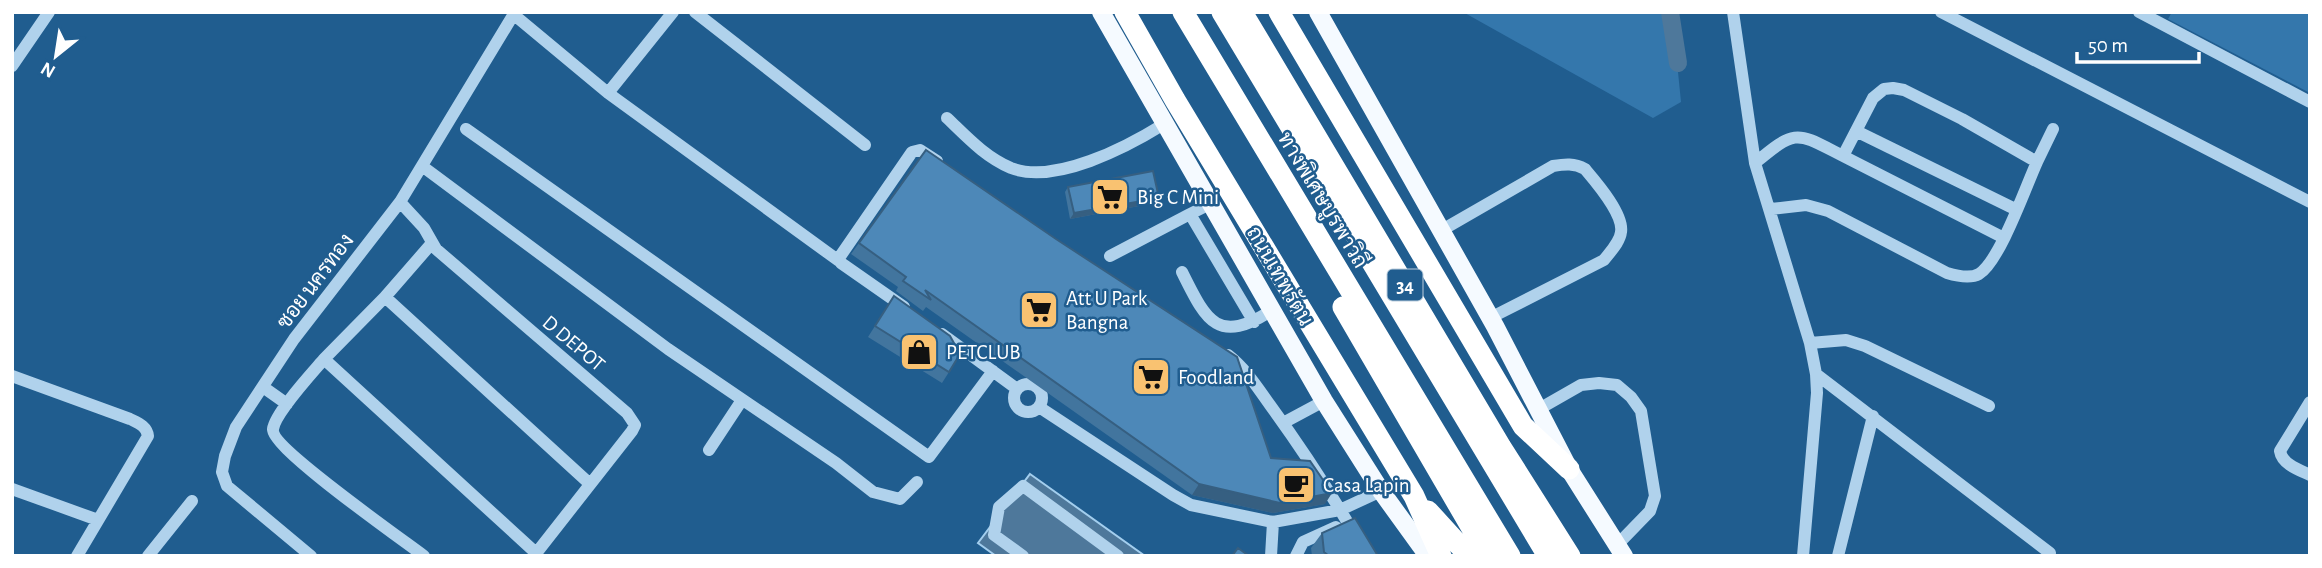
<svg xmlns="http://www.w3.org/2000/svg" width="2322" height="568" font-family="'Alegreya Sans',Sarabun,sans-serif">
<rect width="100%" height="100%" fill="#205d8f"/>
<path fill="#3477ac" d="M1463,12H1672L1681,102L1653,118Z
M2172,12H2310V93L2168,19Z"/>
<path fill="#4e789b" stroke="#a3ceee" stroke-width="2" d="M1030,474L1145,556H996L978,543Z"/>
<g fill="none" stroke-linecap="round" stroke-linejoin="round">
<path stroke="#4e789b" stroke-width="18" d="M1670,12L1678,63"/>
<path stroke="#b0d2ec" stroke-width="12" d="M673,12L608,93L839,261
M695,12L865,145
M1733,12L1755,163L1810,343L1816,374L1817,393L1803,556
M1941,12L2310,202
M2139,12L2310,102
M513,14L608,93
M12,66L49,12
M947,118C967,137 985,157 1011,168C1055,185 1127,147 1164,124
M466,129L929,457L993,371
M1856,131L2015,209
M1843,156L2004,238
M2037,162L2053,129
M1755,163C1797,128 1796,132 1843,156L1873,98L1884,89L1893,88L1904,90L1962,119L2037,162C2026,186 2000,261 1979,274C1970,279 1957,276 1947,273L1828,211L1806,205L1771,209
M422,166L668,349L836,463L873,492L900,499L917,482
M400,202L424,228L436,249L627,413L635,425L632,431L534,556
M1210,204L1190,214L1254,322
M1442,230L1553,166C1565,164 1574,163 1585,169C1596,182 1624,214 1621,232C1620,242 1610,252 1604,260L1490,318
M432,243L385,297L590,484
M1110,256L1190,214
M1182,272C1206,320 1217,346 1272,310
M385,297L324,359L536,553
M904,307L841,263L839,258L912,152L920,150L937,161
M942,334L1017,389
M1810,343L1846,340L1865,346L1989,406
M1228,355C1246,369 1257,387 1270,405C1305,453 1338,504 1367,556
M324,359C312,373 275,413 273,429C270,447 403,540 424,556
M1816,374L2050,553
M12,376L130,419C138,423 147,426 148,436L77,556
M1014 398a14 14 0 1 1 28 0a14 14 0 1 1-28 0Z
M263,387L287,404
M2310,402L2280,451C2282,464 2299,470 2310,475
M1039,407L1173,495L1191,505L1273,522L1340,510L1381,491
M1539,409L1581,385L1599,383L1617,385L1631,397L1641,411L1655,496L1650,511L1617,545
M1283,423L1324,401
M709,450L742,400
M12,489L98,520
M148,556L192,501
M311,556L227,486L222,472L225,456L236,427L294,339L400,202L515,12
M1023,556L994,535L999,507L1023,486L1118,556
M1271,556L1273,522
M1296,556L1303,542L1336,527
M1838,556L1873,416"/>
<path stroke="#f5faff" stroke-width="18" d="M1101,12L1324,401L1381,491L1428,556
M1318,12L1495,326L1569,469L1624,556"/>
<path stroke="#fff" stroke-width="21" d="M1125,12L1175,100L1414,496L1441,556
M1183,12L1510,556
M1222,12L1548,556
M1242,12L1501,447L1570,556
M1279,12L1523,426L1569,469
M1343,307L1488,556
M1428,511L1469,556"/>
</g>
<path fill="#42759e" d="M926,150L1271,458L1325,504L1273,513L1192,495L926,307L923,311L896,291L898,287L851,254Z
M1068,187L1155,203L1070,219L1065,192Z
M894,296L949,372L942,383L868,337Z
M1322,533L1378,556H1312L1311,548Z"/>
<path fill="#365f81" d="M1159,198L1155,203L1070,219L1074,213Z
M1199,484L1332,493L1325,504L1273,513L1192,495Z"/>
<path fill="#4d88b8" stroke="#365f81" stroke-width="2" d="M926,150L1056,239L1237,357L1271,458L1310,461L1332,493L1280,503L1199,484L925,290L931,300L903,281L906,277L859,243Z
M1153,171L1159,198L1074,213L1068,187Z
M894,296L950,336L960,354L949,372L875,326Z
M1355,518L1378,556H1329L1324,552L1322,533Z
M1238,548L1249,556H1232Z"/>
<defs>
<g id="supermarket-square" transform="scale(2.0125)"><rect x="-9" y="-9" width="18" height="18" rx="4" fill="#f9c271" stroke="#205d8f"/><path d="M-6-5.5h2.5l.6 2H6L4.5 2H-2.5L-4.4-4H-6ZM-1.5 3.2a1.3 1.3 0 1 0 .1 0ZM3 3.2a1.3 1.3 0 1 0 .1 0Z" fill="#111"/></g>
<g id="shop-square" transform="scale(2.0125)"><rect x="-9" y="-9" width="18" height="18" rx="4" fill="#f9c271" stroke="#205d8f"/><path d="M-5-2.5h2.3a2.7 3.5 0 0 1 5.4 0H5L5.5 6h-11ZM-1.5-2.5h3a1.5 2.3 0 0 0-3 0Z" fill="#111"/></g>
<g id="cafe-square" transform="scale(2.0125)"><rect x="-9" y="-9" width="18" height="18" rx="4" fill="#f9c271" stroke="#205d8f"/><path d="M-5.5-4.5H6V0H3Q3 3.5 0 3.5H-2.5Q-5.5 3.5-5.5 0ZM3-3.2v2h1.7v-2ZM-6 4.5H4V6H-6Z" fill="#111"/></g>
</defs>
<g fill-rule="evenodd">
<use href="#supermarket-square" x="1110" y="197"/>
<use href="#supermarket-square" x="1039" y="310"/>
<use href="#shop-square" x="919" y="352"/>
<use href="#supermarket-square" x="1151" y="377"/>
<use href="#cafe-square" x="1296" y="485"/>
</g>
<g text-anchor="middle" stroke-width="5" stroke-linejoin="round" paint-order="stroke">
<rect fill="#205d8f" stroke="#bccedd" stroke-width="2" x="1387.5" y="269.5" width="35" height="31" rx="5"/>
<g font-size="19" font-weight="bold" fill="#fff">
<text x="1405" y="292">34</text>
</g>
<g font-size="21" fill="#fff" stroke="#205d8f" text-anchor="start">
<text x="1137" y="204">Big C Mini</text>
<text x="1066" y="305">Att U Park<tspan x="1066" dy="24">Bangna</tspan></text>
<text x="946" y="359">PETCLUB</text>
<text x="1178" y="384">Foodland</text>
<text x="1323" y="492">Casa Lapin</text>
</g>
<g font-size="21" fill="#fff" stroke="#205d8f">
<text transform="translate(1323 200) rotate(59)" y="7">ทางพิเศษบูรพาวิถี</text>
<text transform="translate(1280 276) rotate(60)" y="7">ถนนเทพรัตน</text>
<text transform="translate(315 281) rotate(-53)" y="7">ซอย นครทอง</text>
<text transform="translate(574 343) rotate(40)" y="7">D DEPOT</text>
</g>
</g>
<rect width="2322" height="568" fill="none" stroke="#ffffff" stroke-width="28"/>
<g transform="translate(56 56) rotate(210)" stroke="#205d8f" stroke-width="5" paint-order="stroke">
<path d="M0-5L12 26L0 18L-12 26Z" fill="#ffffff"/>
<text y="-10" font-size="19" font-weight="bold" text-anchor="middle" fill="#ffffff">N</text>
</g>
<path d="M2077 52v10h122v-10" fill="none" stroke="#ffffff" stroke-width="3.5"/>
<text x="2088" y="52" font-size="21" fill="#ffffff" stroke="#205d8f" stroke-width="5" paint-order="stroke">50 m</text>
</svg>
